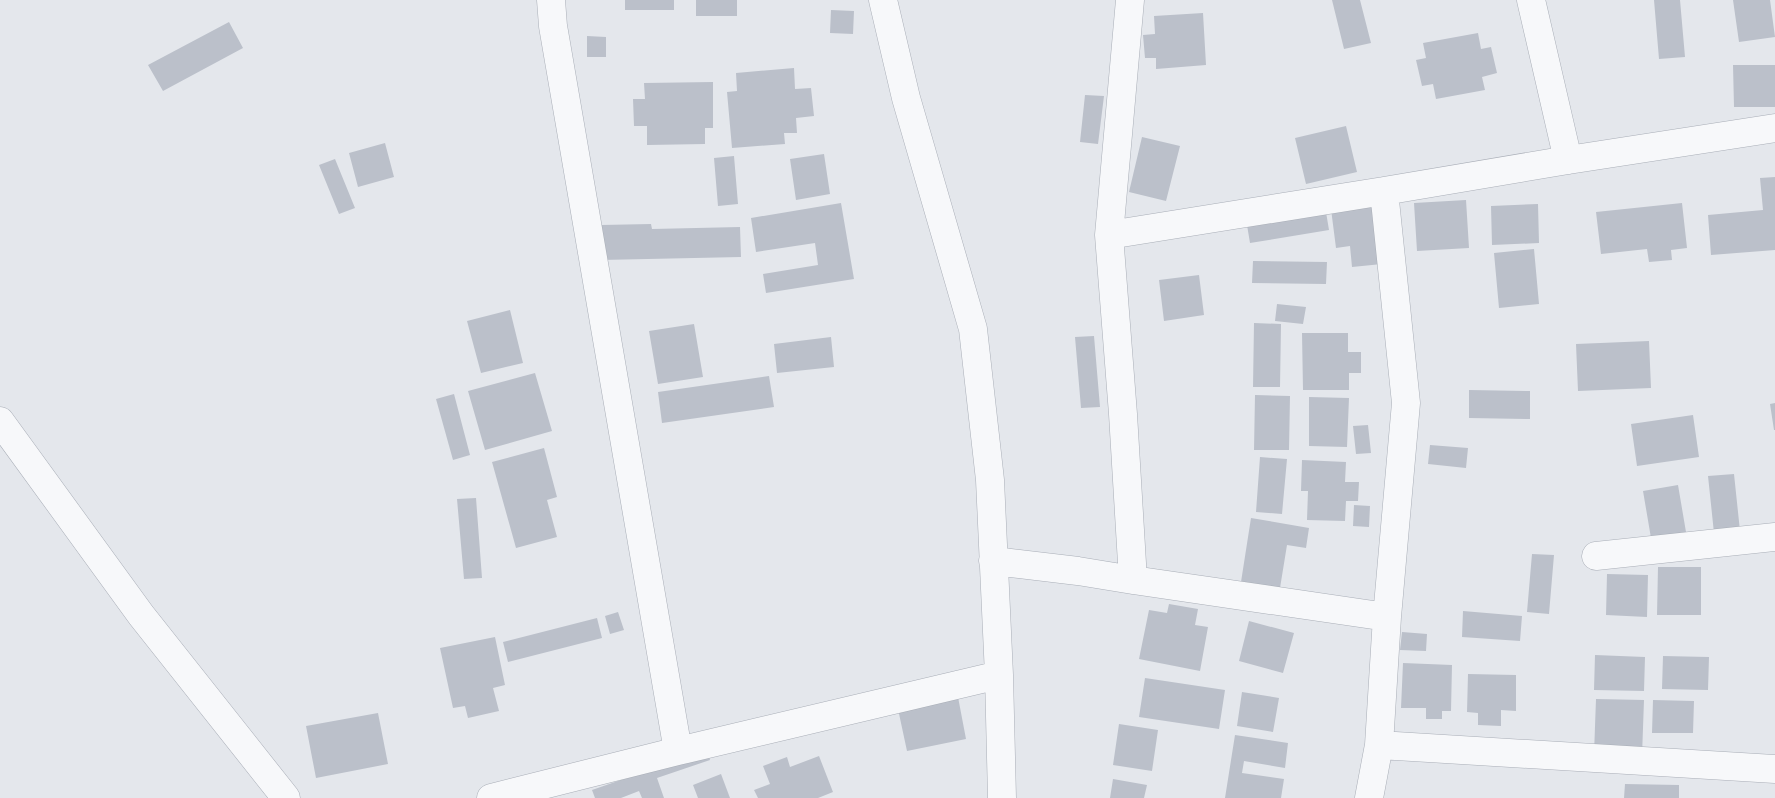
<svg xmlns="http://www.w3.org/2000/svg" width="1775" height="798" font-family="Mulish,sans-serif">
<rect width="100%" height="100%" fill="#e4e7ec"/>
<path fill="#bbc0ca" d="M625,0H674V10H625Z
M696,0H737V16H696Z
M1332,0H1360L1371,43L1344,49Z
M1654,0H1680L1685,57L1659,59Z
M1733,0H1770L1775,37L1739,42Z
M831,10L854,11L853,34L830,33Z
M1203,13L1206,65L1156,69V58H1145L1143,35L1155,34L1154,16Z
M229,22L243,48L163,91L148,65Z
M1478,33L1481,49L1491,47L1497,73L1482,77L1485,90L1436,99L1433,84L1422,86L1416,60L1426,58L1423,43Z
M587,36L606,37V57H587Z
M1733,65H1775V107H1734Z
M794,68L795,89L811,88L814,116L796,118L797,133H784L785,144L732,148L727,92L737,91L736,73Z
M713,82V128H705V144L647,145V126H634L633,99H645L644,83Z
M1085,95L1104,96L1098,144L1080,142Z
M1346,126L1357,172L1306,184L1295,138Z
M1142,137L1180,146L1166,201L1129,192Z
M385,143L394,177L358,187L349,153Z
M824,154L830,194L796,200L790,159Z
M734,156L738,204L718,206L714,158Z
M335,159L355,208L339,214L319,165Z
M1775,177V250L1711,255L1708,215L1763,210L1760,178Z
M1466,200L1469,248L1417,251L1414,203Z
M841,203L854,279L766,293L763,274L818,265L815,243L756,252L751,218Z
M1682,203L1687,248L1671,250L1672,260L1649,262L1647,249L1601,254L1596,212Z
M1375,204L1382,264L1352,267L1350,246L1336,248L1331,209Z
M1538,204L1539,243L1492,245L1491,206Z
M1326,212L1329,230L1250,243L1247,225Z
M651,224L652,229L740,227L741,257L601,260V225Z
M1534,249L1539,304L1499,308L1494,253Z
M1253,261L1327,262L1326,284L1252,283Z
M1199,275L1204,315L1164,321L1159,280Z
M1277,304L1306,307L1303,324L1275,321Z
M510,310L523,363L481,373L467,321Z
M1254,323L1281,324L1280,387H1253Z
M694,324L703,377L658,384L649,331Z
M1302,333H1348V352H1361V373H1349V390H1303Z
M1094,336L1100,407L1081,408L1075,337Z
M831,337L834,367L777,373L774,344Z
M1649,341L1651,388L1578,391L1576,344Z
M535,373L552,431L485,450L468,391Z
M769,376L774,407L662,423L658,392Z
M1469,390L1530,391V419L1469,418Z
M454,394L470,455L453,460L436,399Z
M1255,395L1290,396L1289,450H1254Z
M1309,397L1349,398L1347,447L1309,446Z
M1775,403V430H1774L1770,404Z
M1693,415L1699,457L1637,466L1631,424Z
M1368,425L1371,453L1356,454L1353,426Z
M1430,445L1468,448L1466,468L1428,464Z
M544,448L557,497L547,500L557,537L516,548L492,462Z
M1260,457L1287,459L1282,514L1256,512Z
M1302,460L1346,462L1345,482H1359L1358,501H1346L1345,521L1307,520L1308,491H1301Z
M1734,474L1740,531L1714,533L1708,476Z
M1678,485L1686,532L1651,538L1643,491Z
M476,498L482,578L464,579L457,499Z
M1354,505L1370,506L1369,527L1353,526Z
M1251,518L1309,528L1306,548L1287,545L1280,588L1241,582Z
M1532,554L1554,555L1549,614L1527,612Z
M1658,567H1701V615H1657Z
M1607,574L1648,575L1647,617L1606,615Z
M1169,604L1198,609L1195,625L1208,627L1200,671L1139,659L1149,610L1167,613Z
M1463,611L1522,616L1520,641L1462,637Z
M618,612L624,630L610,634L605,616Z
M597,618L602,638L508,662L503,642Z
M1249,621L1294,633L1283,673L1239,661Z
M1402,632L1427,634L1426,651L1400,650Z
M495,637L505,685L493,688L499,711L468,718L465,706L453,708L440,648Z
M1595,655L1645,657L1644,691L1594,690Z
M1663,656L1709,657L1708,690L1662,689Z
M1403,663L1452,665L1451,711H1442V719H1426V708H1401Z
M1468,674L1516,675V711L1501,710V726L1478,725V713L1467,712Z
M1145,678L1225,690L1219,729L1139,717Z
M1242,692L1279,698L1273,732L1237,726Z
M958,697L966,739L907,751L898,709Z
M1596,699L1644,700L1642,756L1594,754Z
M1653,700L1694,701L1693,733H1652Z
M378,713L388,764L316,778L306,726Z
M1119,724L1158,730L1152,771L1113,765Z
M1235,735L1288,743L1285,768L1244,761L1242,773L1284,779L1281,798H1225Z
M707,750L710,760L657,778L664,798H642L639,791L621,798H595L592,790Z
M819,756L833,792L818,798H758L754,790L770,784L763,766L787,757L790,767Z
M721,774L730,798H698L693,785Z
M1113,779L1147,785L1144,798H1110Z
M1625,784L1679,785V798H1624Z"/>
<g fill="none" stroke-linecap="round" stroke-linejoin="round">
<g stroke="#a9aeb7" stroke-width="29">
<path id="street" d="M551,0L553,26L678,751
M883,0L906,98L973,329L990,480L999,675L1002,798
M1531,0L1568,160
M1384,191L1568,160L1775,128
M1109,235L1384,191L1406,403L1387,617
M0,421L141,615L286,798
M1596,556L1775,537
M993,561L1078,571L1133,580L1123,414L1109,235L1130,0
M1133,580L1387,617L1379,745L1775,769
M491,798L678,751L999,675
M1369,798L1379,745"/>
</g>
<use href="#street" stroke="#f7f8fa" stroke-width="28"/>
</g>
</svg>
